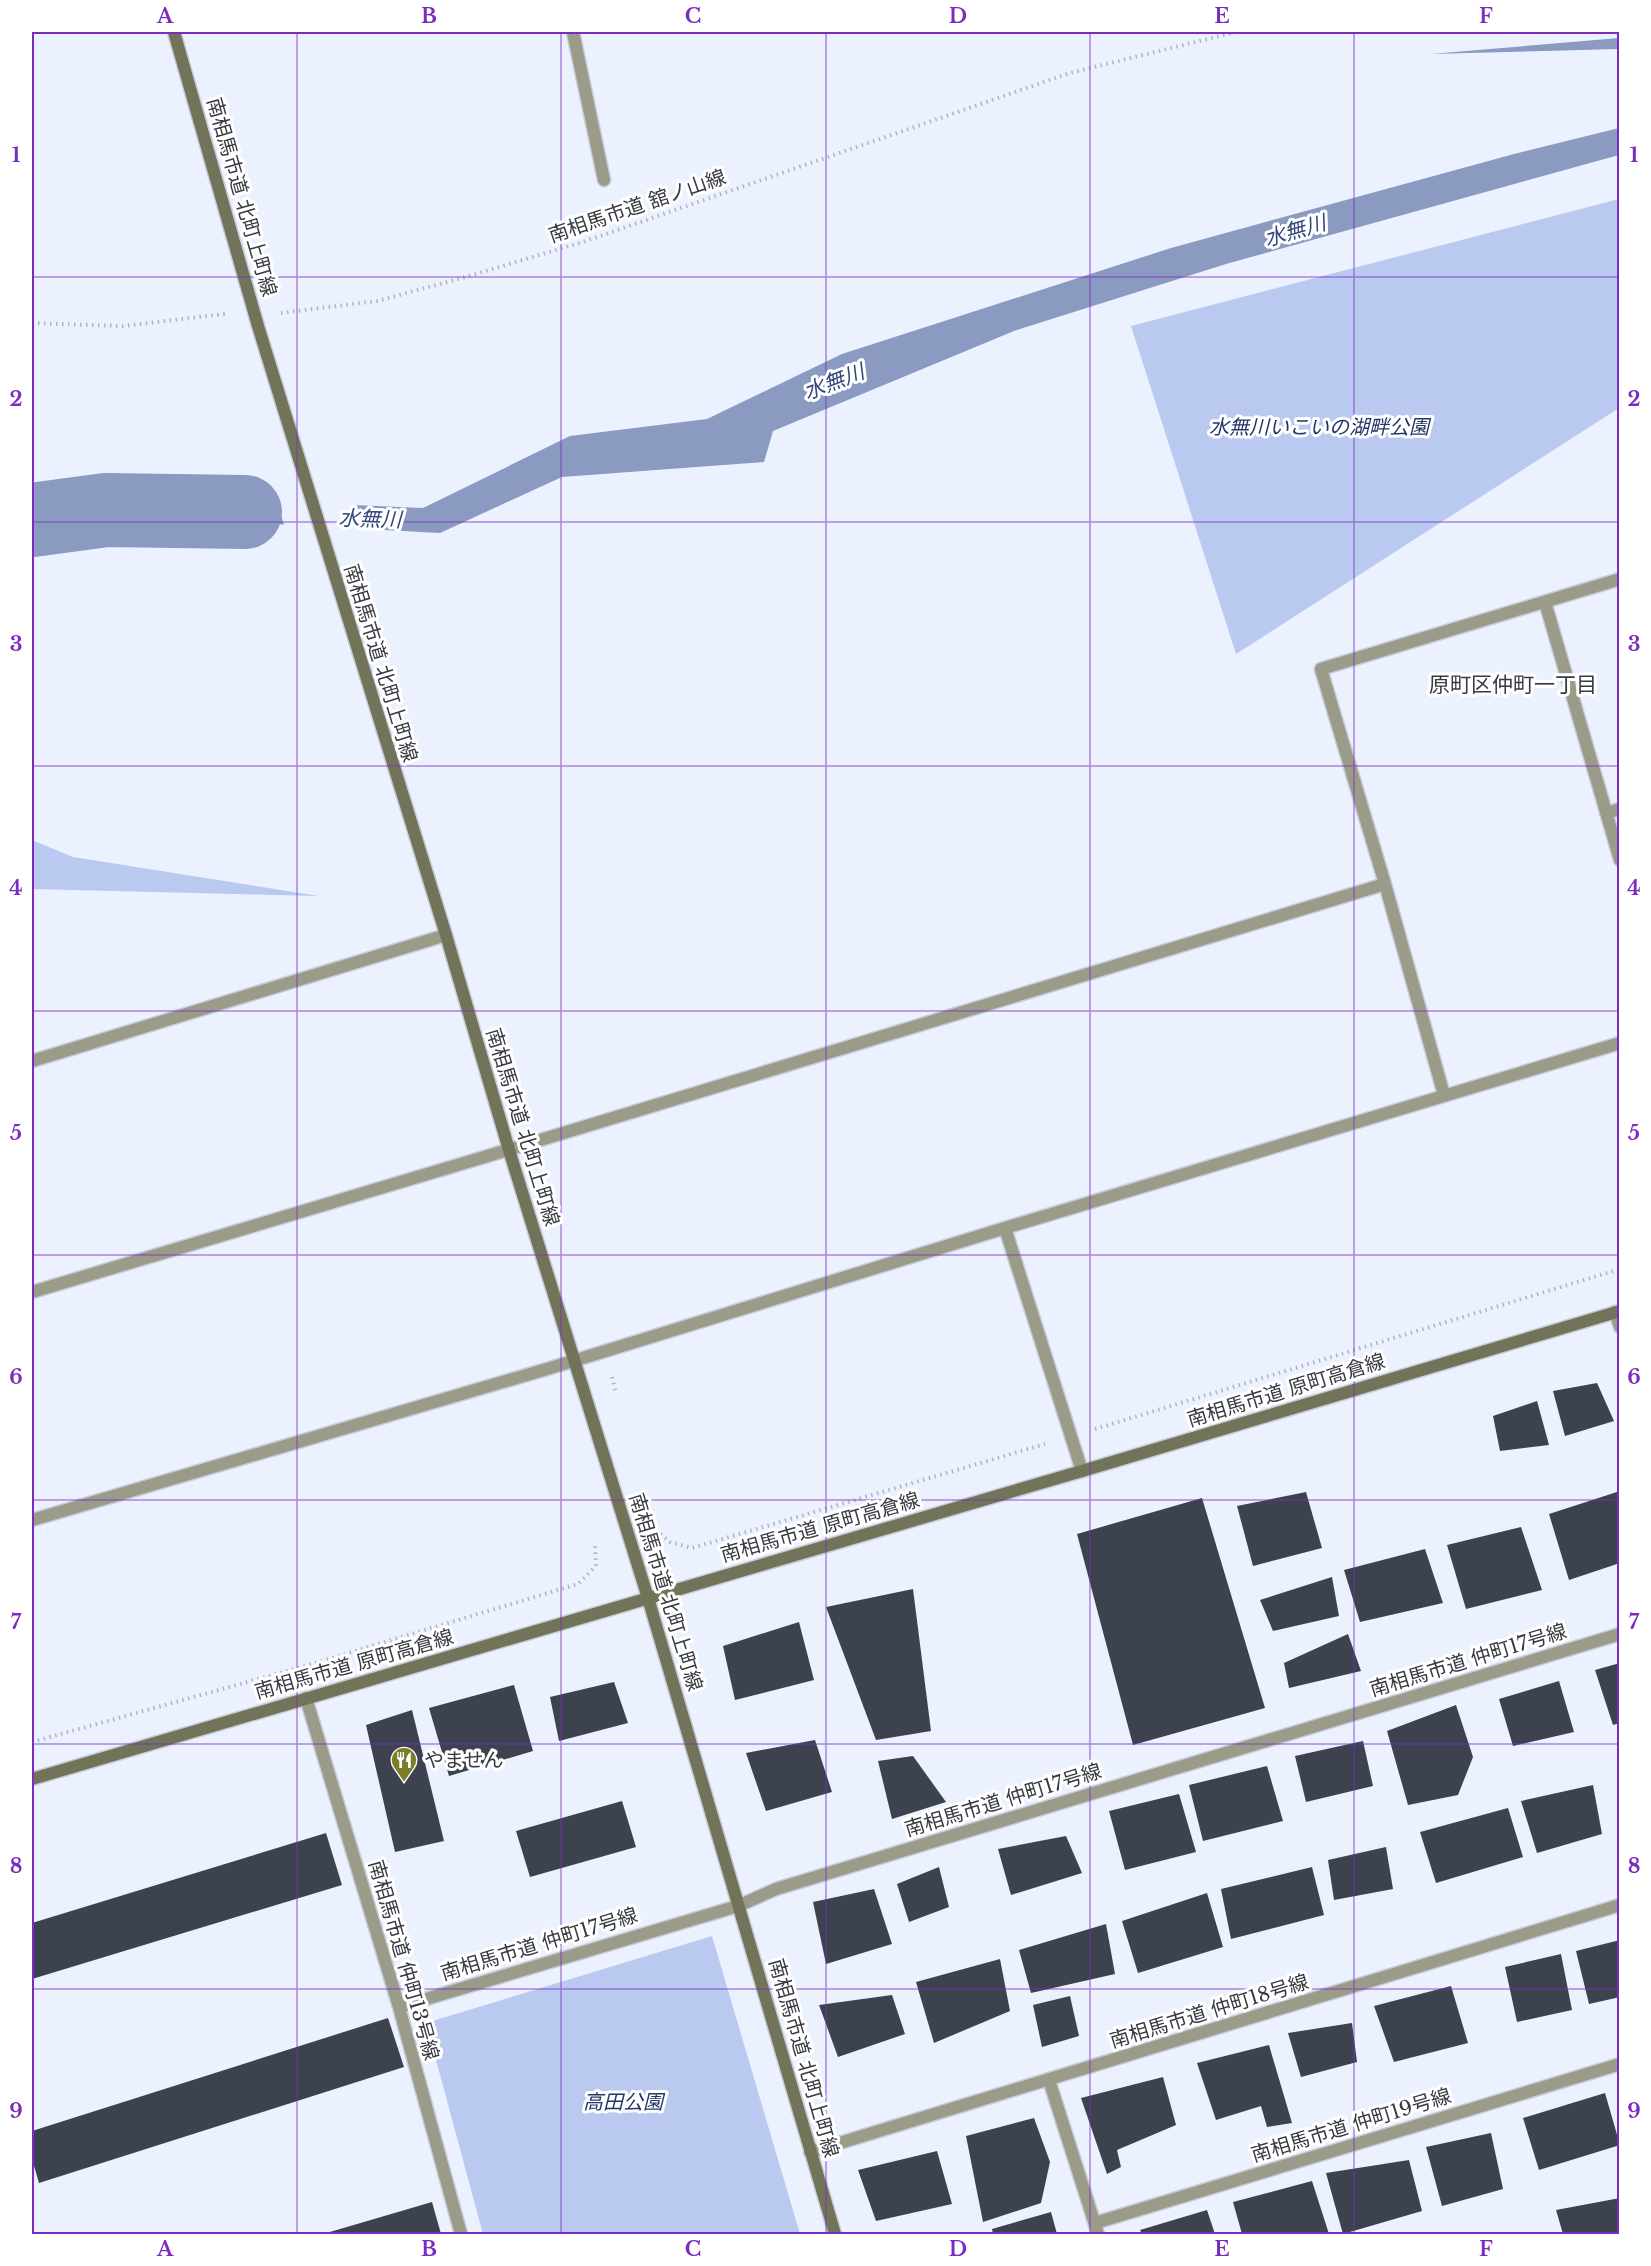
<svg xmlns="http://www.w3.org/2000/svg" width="1651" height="2266" font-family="'Libre Baskerville','Noto Sans JP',serif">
<rect width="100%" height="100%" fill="#ebf1fe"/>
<path fill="#b9c9f0" d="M1619,199V408L1236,654L1131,326Z
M32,840L73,857L319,896L32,889Z
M712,1936L800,2234H483L426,2023Z"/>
<path fill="#8a9ac1" d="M1619,38V49L1431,54Z
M1619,128V155L1226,264L1014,331L773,431L764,462L562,477L440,533L139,517L147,497L32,531V509L148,496L423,508L570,436L707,419L842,354L1171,248L1514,154Z"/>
<path fill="#ebf1fe" d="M276,499L356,503L365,532L285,528Z"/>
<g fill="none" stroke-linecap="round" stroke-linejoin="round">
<path stroke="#8a9ac1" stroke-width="74" d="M32,520L106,510L245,512"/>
</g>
<path fill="#3c424e" d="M1597,1383L1614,1421L1565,1436L1553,1391Z
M1537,1401L1549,1445L1500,1451L1493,1416Z
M1620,1491V1563L1569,1580L1549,1514Z
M1306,1492L1322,1548L1253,1566L1237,1506Z
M1202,1498L1265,1708L1133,1745L1077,1534Z
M1521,1527L1542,1590L1466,1609L1447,1545Z
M1425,1549L1443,1603L1360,1622L1344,1570Z
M1332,1577L1339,1616L1273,1631L1260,1600Z
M913,1589L931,1731L876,1740L826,1607Z
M799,1622L814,1680L735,1700L723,1646Z
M1348,1634L1361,1671L1289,1688L1284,1663Z
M1620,1663V1723L1613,1725L1595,1670Z
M1559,1681L1574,1732L1513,1746L1499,1699Z
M614,1682L628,1723L559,1741L550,1697Z
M514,1685L533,1751L449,1776L429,1708Z
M1456,1705L1473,1757L1458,1795L1408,1805L1387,1731Z
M412,1710L444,1841L395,1852L366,1725Z
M815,1740L832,1792L766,1811L746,1753Z
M1363,1741L1373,1786L1306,1802L1295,1756Z
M913,1756L946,1802L892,1819L878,1761Z
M1267,1766L1283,1821L1203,1841L1189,1785Z
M1593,1785L1602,1834L1537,1853L1521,1801Z
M1179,1794L1196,1852L1125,1870L1109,1811Z
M622,1801L636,1847L530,1877L516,1831Z
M1508,1808L1523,1857L1436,1883L1420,1832Z
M326,1833L342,1885L32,1979V1923Z
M1066,1836L1082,1873L1011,1895L998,1849Z
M1386,1847L1393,1889L1334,1900L1328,1860Z
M939,1867L949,1907L909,1922L897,1884Z
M1312,1867L1324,1915L1231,1939L1221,1889Z
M874,1889L892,1944L826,1964L813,1902Z
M1207,1893L1223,1947L1138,1973L1122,1921Z
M1106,1924L1115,1974L1031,1993L1019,1950Z
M1620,1940V1997L1589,2004L1576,1951Z
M1561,1954L1572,2010L1517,2022L1505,1967Z
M1000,1959L1010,2011L934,2043L916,1982Z
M1451,1986L1468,2043L1394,2062L1374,2006Z
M892,1995L905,2034L838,2057L819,2005Z
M1070,1996L1079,2036L1042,2047L1033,2005Z
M388,2018L404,2067L39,2183L32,2159V2131Z
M1352,2023L1357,2062L1301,2077L1288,2033Z
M1269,2045L1292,2123L1267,2127L1261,2106L1216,2120L1197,2063Z
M1163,2077L1176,2125L1117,2150L1121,2167L1107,2174L1081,2098Z
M1605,2093L1620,2145L1539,2170L1523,2118Z
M1034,2118L1050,2162L1041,2203L983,2222L966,2136Z
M1491,2133L1503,2189L1442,2206L1426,2147Z
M937,2151L952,2204L876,2221L858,2170Z
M1409,2160L1422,2211L1343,2234L1326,2173Z
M1312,2181L1329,2234H1242L1233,2202Z
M1620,2198V2234H1563L1556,2210Z
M432,2202L441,2234H323Z
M1207,2210L1215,2234H1142L1140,2230Z
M1051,2212L1057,2234H993L992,2229Z"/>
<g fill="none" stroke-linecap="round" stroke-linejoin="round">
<g stroke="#c7ccd8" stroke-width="15">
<path id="street" d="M573,32L604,180
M1545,602L1620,860
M1606,813L1620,809
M32,1061L446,935
M1444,1095L1385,884L1321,669L1620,579
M1005,1228L1082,1471
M32,1292L481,1158L1385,884
M1615,1312L1620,1327
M32,1520L547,1369L1005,1228L1620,1043
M306,1698L399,2007L461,2234
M399,2007L738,1906L776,1889L1620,1634
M1049,2080L1098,2234
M810,2152L1620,1905
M1095,2223L1620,2064"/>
</g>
<g stroke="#c7ccd8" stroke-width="15">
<path id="secondary" d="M174,32L258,326L446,935L509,1150L648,1598L835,2234
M32,1779L1082,1471L1620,1311"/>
</g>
<path stroke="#afb4bf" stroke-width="4" stroke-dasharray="1.5 4.5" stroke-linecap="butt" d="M281,313L377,301L469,276L583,242L1070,73L1236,32
M32,323L123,326L225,314
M612,1377L616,1393
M1095,1429L1620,1269
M656,1530L670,1542L692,1548L1045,1444
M32,1742L305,1666L578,1584L596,1566L595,1544"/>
<use href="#street" stroke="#9a9c89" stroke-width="12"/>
<use href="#secondary" stroke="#717458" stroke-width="12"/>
</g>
<path fill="none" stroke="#7b2cbf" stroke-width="1.5" stroke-opacity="0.55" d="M297,32V2234M561,32V2234M826,32V2234M1090,32V2234M1354,32V2234M32,277H1620M32,522H1620M32,766H1620M32,1011H1620M32,1255H1620M32,1500H1620M32,1744H1620M32,1989H1620"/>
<defs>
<g id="restaurant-pin" transform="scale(1.35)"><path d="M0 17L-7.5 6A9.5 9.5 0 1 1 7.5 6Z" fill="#7b7e28" stroke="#fff"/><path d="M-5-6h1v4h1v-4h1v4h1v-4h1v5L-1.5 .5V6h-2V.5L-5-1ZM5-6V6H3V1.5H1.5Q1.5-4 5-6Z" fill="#fff"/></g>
</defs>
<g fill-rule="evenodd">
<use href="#restaurant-pin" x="404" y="1760"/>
</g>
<g text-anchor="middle" stroke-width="6" stroke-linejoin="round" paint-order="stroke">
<g font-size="20" fill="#373a40" stroke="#fff">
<text transform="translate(242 197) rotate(74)" y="7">南相馬市道 北町上町線</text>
<text transform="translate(637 206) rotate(-19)" y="7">南相馬市道 舘ノ山線</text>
<text transform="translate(381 663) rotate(73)" y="7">南相馬市道 北町上町線</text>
<text transform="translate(523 1127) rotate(73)" y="7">南相馬市道 北町上町線</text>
<text transform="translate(1286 1390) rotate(-17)" y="7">南相馬市道 原町高倉線</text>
<text transform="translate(820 1527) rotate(-16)" y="7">南相馬市道 原町高倉線</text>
<text transform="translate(666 1592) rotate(73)" y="7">南相馬市道 北町上町線</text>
<text transform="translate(1468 1660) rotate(-17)" y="7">南相馬市道 仲町17号線</text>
<text transform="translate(354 1664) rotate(-16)" y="7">南相馬市道 原町高倉線</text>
<text transform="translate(1003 1800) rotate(-17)" y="7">南相馬市道 仲町17号線</text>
<text transform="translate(539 1944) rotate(-17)" y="7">南相馬市道 仲町17号線</text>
<text transform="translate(404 1960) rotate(74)" y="7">南相馬市道 仲町13号線</text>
<text transform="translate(1209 2011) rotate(-17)" y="7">南相馬市道 仲町18号線</text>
<text transform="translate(804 2058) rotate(74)" y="7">南相馬市道 北町上町線</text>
<text transform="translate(1351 2125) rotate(-17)" y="7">南相馬市道 仲町19号線</text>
</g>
<g font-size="20" font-style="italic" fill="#243567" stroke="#fff">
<text x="1319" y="434">水無川いこいの湖畔公園</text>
<text x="623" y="2109">高田公園</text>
</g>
<g font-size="20" fill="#373a40" stroke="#fff" text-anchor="start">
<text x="424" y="1767">やません</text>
</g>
<g font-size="21" font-style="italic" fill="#34477b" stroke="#fff">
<text transform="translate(1295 231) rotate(-16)" y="7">水無川</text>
<text transform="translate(834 382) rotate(-21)" y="7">水無川</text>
<text transform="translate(370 519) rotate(2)" y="7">水無川</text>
</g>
<g font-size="21" fill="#373a40" stroke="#fff">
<text x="1513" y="692">原町区仲町一丁目</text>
</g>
</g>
<rect width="1651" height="2266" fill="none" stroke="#ffffff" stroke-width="66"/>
<rect x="33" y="33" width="1585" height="2200" fill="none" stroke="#7b2cbf" stroke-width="2"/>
<g font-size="20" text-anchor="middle" font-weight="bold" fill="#7b2cbf">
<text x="165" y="23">A</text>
<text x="429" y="23">B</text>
<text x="693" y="23">C</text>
<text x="958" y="23">D</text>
<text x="1222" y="23">E</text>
<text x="1486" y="23">F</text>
<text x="16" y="162">1</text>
<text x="1634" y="162">1</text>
<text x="16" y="406">2</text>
<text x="1634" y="406">2</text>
<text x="16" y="651">3</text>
<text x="1634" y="651">3</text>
<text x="16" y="895">4</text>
<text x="1634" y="895">4</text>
<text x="16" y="1140">5</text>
<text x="1634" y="1140">5</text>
<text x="16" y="1384">6</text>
<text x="1634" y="1384">6</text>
<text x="16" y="1629">7</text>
<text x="1634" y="1629">7</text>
<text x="16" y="1873">8</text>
<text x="1634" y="1873">8</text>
<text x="16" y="2118">9</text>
<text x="1634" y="2118">9</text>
<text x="165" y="2256">A</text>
<text x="429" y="2256">B</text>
<text x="693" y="2256">C</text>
<text x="958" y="2256">D</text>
<text x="1222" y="2256">E</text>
<text x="1486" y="2256">F</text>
</g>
</svg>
